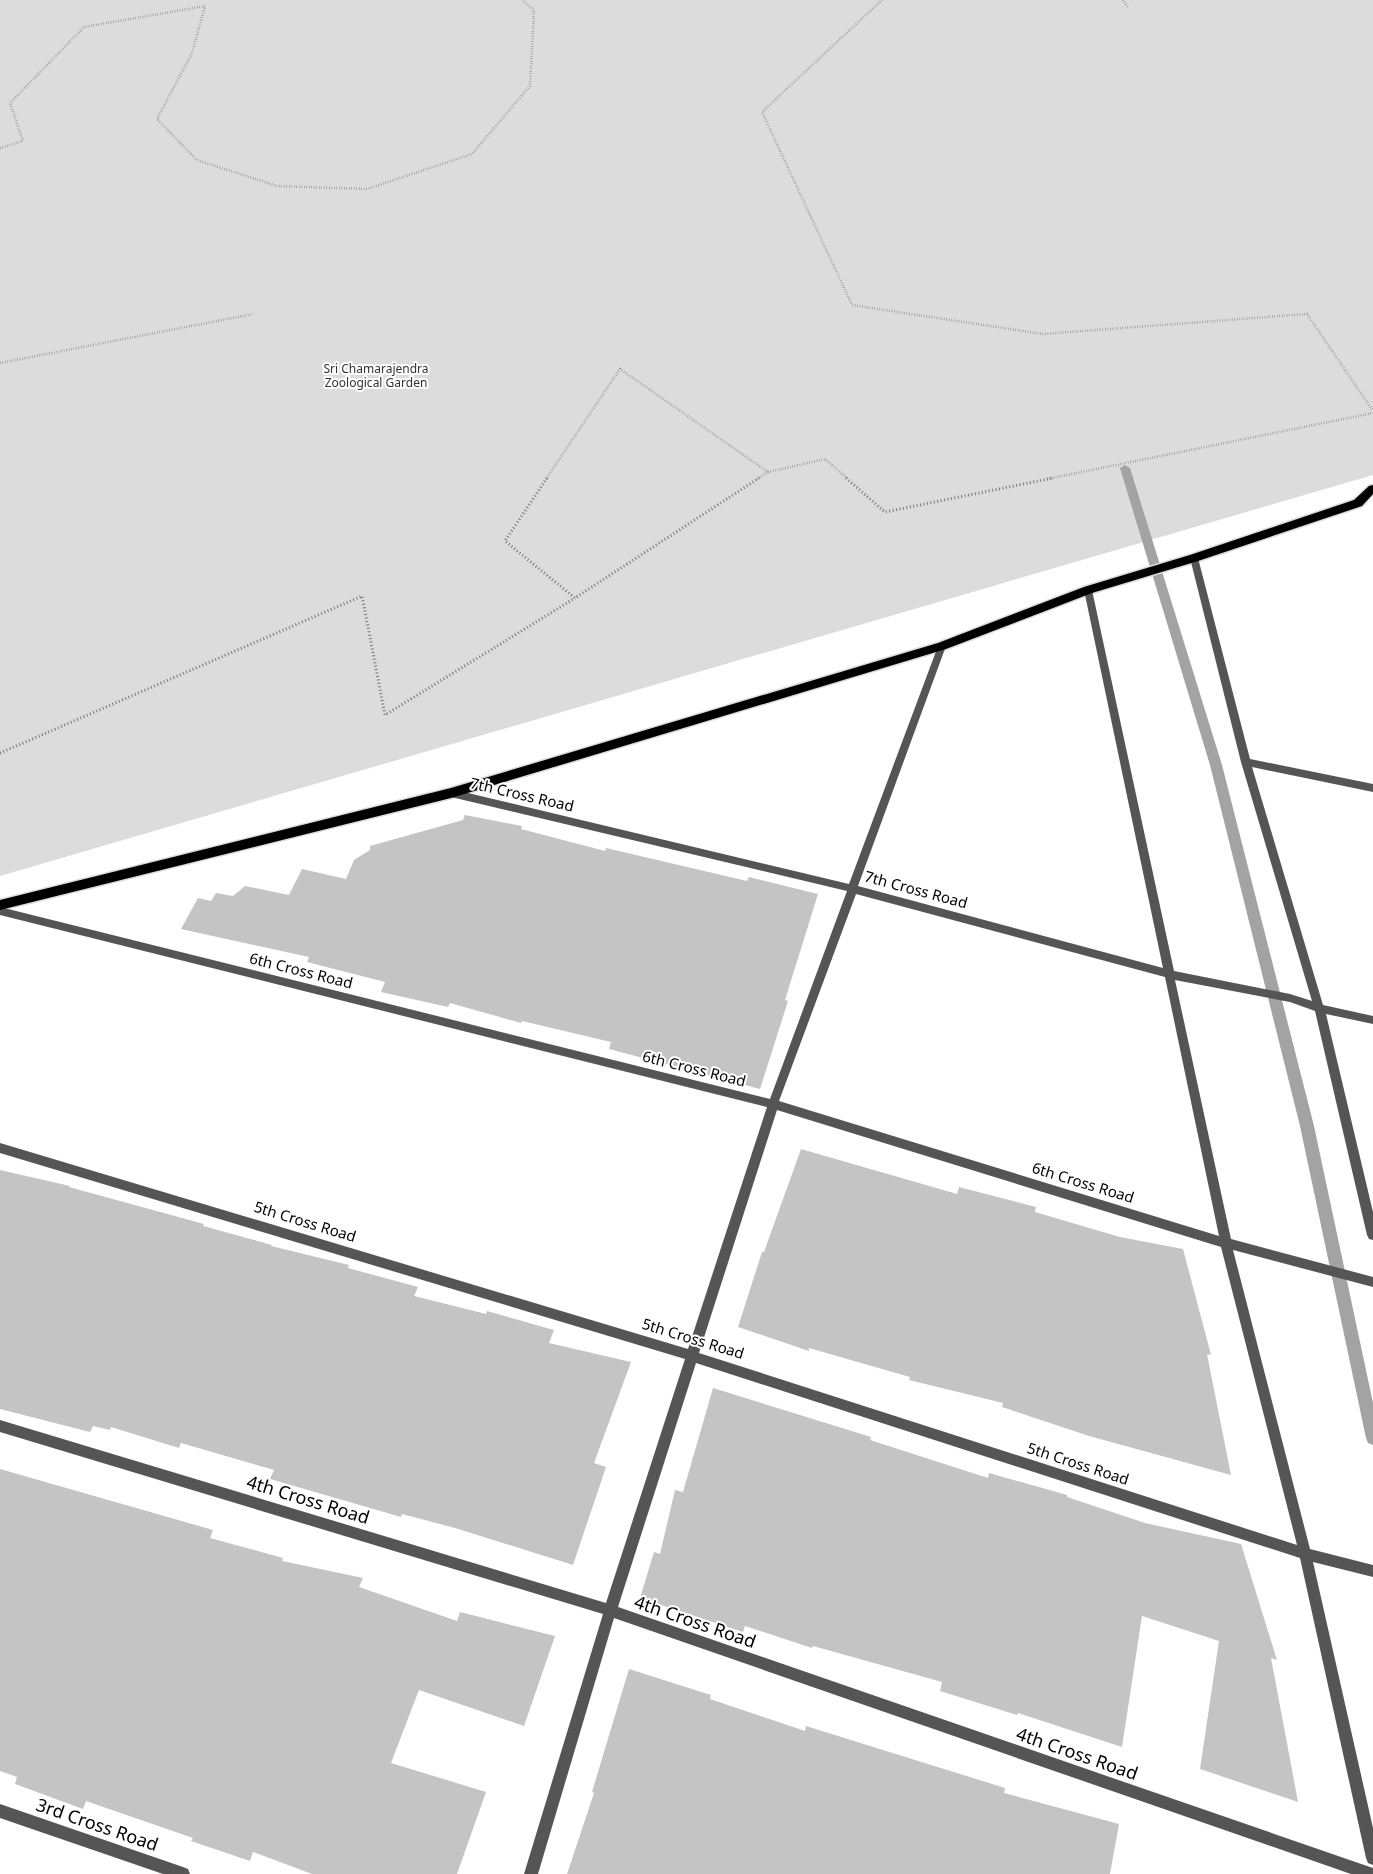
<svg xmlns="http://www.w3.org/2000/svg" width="1373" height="1874" font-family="'Noto Sans',sans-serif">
<rect width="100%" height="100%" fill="#fff"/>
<path fill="#dcdcdc" d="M0,0H1373V475L0,876Z"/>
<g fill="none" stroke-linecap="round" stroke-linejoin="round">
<path fill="#a3a3a3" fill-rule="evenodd" d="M1125,465L1130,468L1222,765L1314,1126L1373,1403V1445L1368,1443L1366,1438L1300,1126L1210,765L1120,468Z"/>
</g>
<path fill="#c4c4c4" d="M465,815L522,826L521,829L605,851L606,848L747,881L749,877L818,894L785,1000L788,1001L760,1089L609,1049L611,1042L522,1021L521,1023L450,1003L448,1007L381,992L385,982L307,962L309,957L181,929L198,898L211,901L216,893L233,896L245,886L289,895L302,869L346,879L354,860L370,850V846L463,820Z
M801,1149L957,1194L959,1187L1036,1207L1035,1212L1120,1237L1183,1249L1211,1355L1207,1354L1231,1475L1089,1436L1002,1407L1003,1403L909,1380L910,1377L809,1348V1351L738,1327L762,1252H764Z
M0,1170L70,1186L69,1187L204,1224L203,1226L272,1245L271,1246L349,1265L348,1268L418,1287L414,1296L486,1314L487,1311L554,1330L549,1343L631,1362L594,1463L606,1467L573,1565L455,1528L402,1514L401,1517L270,1479L274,1470L181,1443L179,1448L111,1427L110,1430L93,1426L90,1432L0,1409Z
M713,1388L871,1437L870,1440L988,1478L989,1473L1067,1495V1497L1145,1523L1241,1544L1277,1660L1271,1658L1298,1802L1200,1769L1219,1641L1142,1616L1122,1747L1018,1713L1017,1715L940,1691L942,1682L813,1646L812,1648L745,1626L743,1632L640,1598L654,1552L660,1554L675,1490L683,1492Z
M0,1469L213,1530L210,1538L283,1558L282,1561L363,1578L359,1587L457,1621L460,1612L555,1636L524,1726L419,1690L391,1763L486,1792L457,1874H312L253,1852L250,1861L191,1841L193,1838L86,1801L83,1809L15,1784L17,1777L0,1771Z
M629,1669L711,1695L710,1699L805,1731L806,1726L1005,1788L1004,1793L1119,1824L1110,1874H567L594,1793L592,1792Z"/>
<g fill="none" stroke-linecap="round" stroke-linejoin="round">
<g stroke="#dbdbdb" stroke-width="3">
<path id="primary" d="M1373,485V494L1362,506L1198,561L1092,593L946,649L451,798L0,910V900L451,788L938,643L1084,587L1190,555L1354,500L1369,486Z"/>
</g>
<path stroke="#777" stroke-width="2.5" stroke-dasharray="0.5 2" stroke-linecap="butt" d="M882,0L762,112L852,305L1043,334L1307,314L1373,411
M1123,0L1128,7
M0,148L23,141L10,103L84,27L205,6L192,53L157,119L197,160L277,186L367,189L472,154L530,86L534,10L522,0
M0,363L253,314
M768,472L825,459L848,479
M546,479L620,369L768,472
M757,479L768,472
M1047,479L1373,413"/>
<path stroke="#777" stroke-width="3" stroke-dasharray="1 2.5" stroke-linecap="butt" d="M547,478L505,541L575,598L759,478
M846,478L885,512L1053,478
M0,753L362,596L385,715L575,598"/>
<path fill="#555" fill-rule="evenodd" d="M1194,555L1198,558L1250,759L1373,784V792L1252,767L1323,1005L1373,1016V1024L1326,1014L1373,1212V1240L1369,1239L1367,1235L1315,1011L1290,1002L1175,980L1231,1239L1373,1277V1287L1233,1250L1310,1549L1373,1565V1577L1313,1562L1373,1828V1865L1368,1863L1366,1858L1300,1558L696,1363L618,1607L1370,1867L1373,1868V1874H1351L614,1618L538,1874H524L603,1614L0,1432V1420L606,1603L685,1359L0,1153V1143L688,1349L767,1107L0,915V907L770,1099L847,891L451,797L446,793L448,790L451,789L849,884L938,646L942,643L946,646L858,886L1163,968L1084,590L1088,587L1092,590L1174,971L1290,994L1312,1001L1241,762L1190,558ZM856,894L1165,977L1219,1236L779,1101ZM777,1110L1221,1247L1297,1545L699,1353Z
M0,1804L183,1867L188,1869L190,1874H163L0,1818Z"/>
<use href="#primary" fill="#000" fill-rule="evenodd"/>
</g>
<g text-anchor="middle" stroke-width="4" stroke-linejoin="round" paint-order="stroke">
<g font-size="12" fill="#333" stroke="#fff">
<text x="376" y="373">Sri Chamarajendra<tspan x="376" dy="14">Zoological Garden</tspan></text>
</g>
<g font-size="15" fill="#000" stroke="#fff">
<text transform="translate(522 795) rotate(13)" y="5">7th Cross Road</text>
<text transform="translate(916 890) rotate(15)" y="5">7th Cross Road</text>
<text transform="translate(301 971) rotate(14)" y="5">6th Cross Road</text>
<text transform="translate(694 1069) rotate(14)" y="5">6th Cross Road</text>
<text transform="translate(1083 1183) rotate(17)" y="5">6th Cross Road</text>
<text transform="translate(305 1222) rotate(17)" y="5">5th Cross Road</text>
<text transform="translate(693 1339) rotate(17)" y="5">5th Cross Road</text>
<text transform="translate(1078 1464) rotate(18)" y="5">5th Cross Road</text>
</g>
<g font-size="18" fill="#000" stroke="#fff">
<text transform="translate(308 1500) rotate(17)" y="6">4th Cross Road</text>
<text transform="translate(695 1622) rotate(19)" y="6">4th Cross Road</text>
<text transform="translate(1077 1754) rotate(19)" y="6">4th Cross Road</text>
<text transform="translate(97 1825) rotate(19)" y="6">3rd Cross Road</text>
</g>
</g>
</svg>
